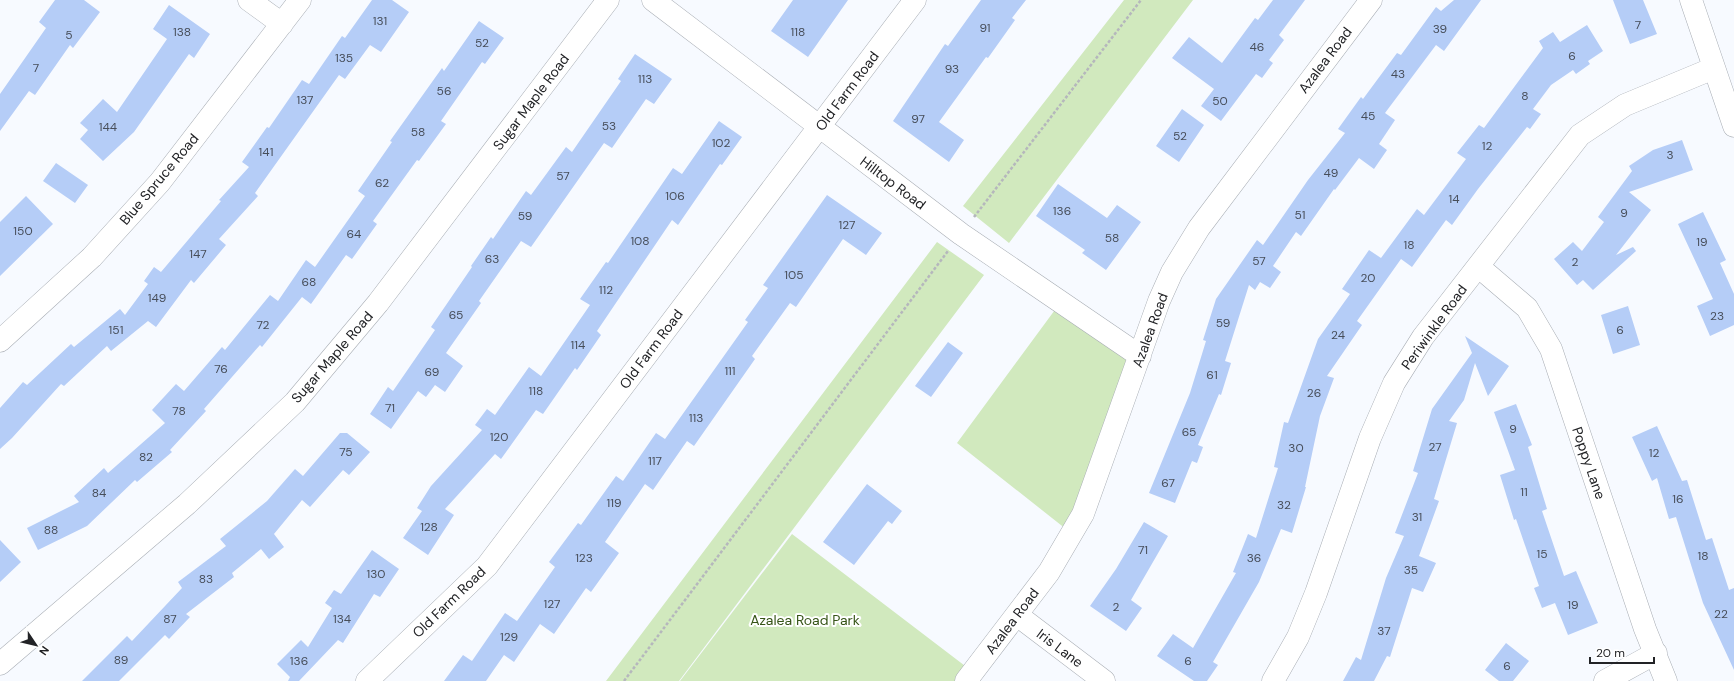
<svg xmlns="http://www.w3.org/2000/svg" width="1734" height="681" font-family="'DM Sans',sans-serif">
<rect width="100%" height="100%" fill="#f7faff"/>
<path fill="#d1e9be" d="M1124,0H1193L1009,243L963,206Z
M937,242L984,275L679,681H606Z
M1060,303L1140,356L1071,533L957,443Z
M792,534L973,672L966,681H680Z"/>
<path fill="#b5cdf7" d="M55,0H84L100,12L73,48L70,45L35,95L29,91L0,131V94L46,28L39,22Z
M372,0H392L409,12L381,52L370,45L345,79L339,75L255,193L258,196L219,239L226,245L194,283L191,280L156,327L148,321L111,351L107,346L64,386L61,384L12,438L0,449V408L23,382L27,385L71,344L74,347L120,309L125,315L148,284L144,281L154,267L161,272L221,201L219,200L249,167L242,162L267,127L269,128L302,80L309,84L342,36L345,38Z
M793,0H848L808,57L771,31Z
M981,0H1026L1012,18L1015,20L988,58L986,57L939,122L964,140L949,162L893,121L945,44L948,46Z
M1273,0H1305L1279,35L1284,40L1269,60L1273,63L1262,78L1256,74L1221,121L1201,106L1214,89L1172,58L1189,37L1222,63L1255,18L1258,20Z
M1454,0H1481L1444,51L1436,45L1385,113L1395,120L1379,144L1387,150L1374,169L1359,158L1335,190L1334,189L1301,236L1296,232L1273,266L1281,272L1270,288L1260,282L1255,290L1249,285L1225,361L1231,363L1221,395L1219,394L1198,445L1203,447L1197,463L1192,461L1175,503L1149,493L1190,393L1206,341L1203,340L1216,299L1257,240L1263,245L1308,180L1345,133L1338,129L1361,97L1363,99L1397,53L1401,55L1436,7L1441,11Z
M1613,0H1643L1657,34L1630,44Z
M169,5L210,34L194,58L189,54L134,132L103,161L80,139L88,130L80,123L103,99L117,112L167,39L153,29Z
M479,21L504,38L485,64L482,62L441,121L446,124L419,161L417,160L373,221L377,224L352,259L346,255L311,304L302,297L262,347L260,345L204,409L206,411L170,450L172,452L137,482L135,480L87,526L38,550L27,528L79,502L74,496L104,468L108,473L165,423L152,410L176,384L184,391L222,347L225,350L270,295L278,301L306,260L315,267L365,196L358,191L392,142L390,141L442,68L444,71Z
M1587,25L1603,51L1588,61L1590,64L1576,74L1573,70L1551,85L1533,109L1541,114L1530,129L1527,127L1478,189L1452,225L1446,220L1412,267L1401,259L1357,321L1362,325L1327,376L1334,378L1320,416L1305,487H1306L1292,533L1281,529L1259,582L1213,662L1218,665L1207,681H1194L1157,656L1173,634L1193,648L1236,573L1233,572L1248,534L1256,538L1278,468L1274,467L1284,422L1288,423L1318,339L1350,294L1342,289L1369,250L1381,258L1417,209L1424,215L1466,159L1457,153L1479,125L1484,128L1543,48L1539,41L1553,32L1560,42Z
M635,54L672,79L654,104L646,99L612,148L604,143L531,247L521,241L479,301L481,303L446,353L463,366L445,392L435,385L426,397L418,391L391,429L370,414L388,387L393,391L435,330L431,327L472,267L471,266L491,237L493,239L526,191L531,195L566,147L572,152L621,81L618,79Z
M1182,109L1204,125L1179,162L1156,146Z
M719,121L742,137L722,165L720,164L678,225L672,220L597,331L601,335L577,370L575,368L543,414L536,410L501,459L495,454L445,509L454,515L428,555L403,538L422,511L417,508L431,486L482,430L475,425L487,409L495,415L529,367L541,376L590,305L580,299L606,262L608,263L673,168L682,174Z
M1682,140L1693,170L1629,192L1651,210L1616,255L1633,247L1636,251L1593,290L1583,280L1577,285L1554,259L1573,242L1582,251L1604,222L1598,217L1632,171L1629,166L1653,150Z
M56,163L88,185L75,203L43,181Z
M1058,184L1107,218L1117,205L1141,222L1106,270L1082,253L1085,250L1036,216Z
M827,195L882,233L866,255L843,239L796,307L790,303L752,356L755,359L694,446L687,441L653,490L645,484L605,542L619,553L591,592L586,588L554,634L540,624L514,662L504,655L486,681H444L463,655L472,661L505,613L517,621L555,567L549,562L578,523L581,525L616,476L623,481L656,433L665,439L748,322L745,320L768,288L763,285Z
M26,196L53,224L0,276V222Z
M1703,212L1726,260L1720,263L1734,294V325L1710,336L1697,306L1713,299L1678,224Z
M1628,306L1640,345L1613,354L1601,315Z
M1465,336L1509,366L1488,396L1475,363L1464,400L1449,421L1457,423L1434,499L1439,501L1419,556L1436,563L1423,592L1412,588L1390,657L1387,656L1374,681H1343L1356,657L1361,660L1386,578L1404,536L1395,533L1418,473L1413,471L1432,409L1472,353Z
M948,342L963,353L931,397L915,386Z
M1516,404L1532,445L1528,447L1547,509L1542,511L1564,576L1576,571L1598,623L1568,635L1555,603L1542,608L1534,588L1539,586L1516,519L1514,520L1500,475L1515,470L1494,412Z
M1657,426L1682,481L1687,480L1706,540L1712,538L1729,590L1734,588V670L1703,603L1676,517L1669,519L1657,478L1652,481L1632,437Z
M340,433H347L370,452L349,475L343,470L310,507L302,500L274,534L284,547L269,559L261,549L232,573L234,577L186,614L190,617L169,639L165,635L119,681H82L127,636L132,641L182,588L178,582L226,546L220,539L267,501L295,469L303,476Z
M867,484L902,511L892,524L888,521L854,565L823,542Z
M1144,522L1168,536L1131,600L1142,608L1126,631L1090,606L1116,569Z
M0,540L21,562L0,582Z
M372,550L399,569L380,597L374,594L343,643L338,640L299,681H288L290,677L277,664L301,640L308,647L332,608L325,603L334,590L341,594Z
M1506,643L1529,661L1513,681H1499L1485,670Z"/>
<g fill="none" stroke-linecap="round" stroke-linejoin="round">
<g stroke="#a9aeb5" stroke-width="23">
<path id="minor" d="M249,0L282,24
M653,0L961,234L1140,356
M1691,0L1734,126
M1479,267L1527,308L1551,349L1645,629L1666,681
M0,341L92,257L160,182L300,0
M1017,615L1104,681
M0,664L187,504L295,402L378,303L608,0
M367,681L487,566L915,0
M966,681L1049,572L1083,514L1159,301L1172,272L1199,228L1371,0
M1273,681L1298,637L1316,593L1370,438L1394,383L1423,337L1580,135L1625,105L1714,68
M1605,681L1656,653"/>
</g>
<path stroke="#b5b7bc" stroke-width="2.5" stroke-dasharray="3 2" stroke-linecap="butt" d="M974,217L1141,0
M624,681L948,251"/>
<use href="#minor" stroke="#fff" stroke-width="22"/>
</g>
<g text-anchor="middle" stroke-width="4" stroke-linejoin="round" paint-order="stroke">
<g font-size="12" fill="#474e5a">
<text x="380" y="25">131</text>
<text x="1638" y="29">7</text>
<text x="985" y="32">91</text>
<text x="1440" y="33">39</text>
<text x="182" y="36">138</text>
<text x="798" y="36">118</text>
<text x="69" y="39">5</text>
<text x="482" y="47">52</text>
<text x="1257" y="51">46</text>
<text x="1572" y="60">6</text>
<text x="344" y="62">135</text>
<text x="36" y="72">7</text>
<text x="952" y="73">93</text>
<text x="1398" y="78">43</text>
<text x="645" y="83">113</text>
<text x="444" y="95">56</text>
<text x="1525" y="100">8</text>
<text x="305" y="104">137</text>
<text x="1220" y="105">50</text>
<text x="1368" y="120">45</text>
<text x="918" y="123">97</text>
<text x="609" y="130">53</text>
<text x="108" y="131">144</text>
<text x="418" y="136">58</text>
<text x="1180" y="140">52</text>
<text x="721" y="147">102</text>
<text x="1487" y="150">12</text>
<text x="266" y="156">141</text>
<text x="1670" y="159">3</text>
<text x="1331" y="177">49</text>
<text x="563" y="180">57</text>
<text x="382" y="187">62</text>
<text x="675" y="200">106</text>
<text x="1454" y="203">14</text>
<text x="1062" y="215">136</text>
<text x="1624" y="217">9</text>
<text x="1300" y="219">51</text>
<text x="525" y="220">59</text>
<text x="847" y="229">127</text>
<text x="23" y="235">150</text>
<text x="354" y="238">64</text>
<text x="1112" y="242">58</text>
<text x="640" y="245">108</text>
<text x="1702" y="246">19</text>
<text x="1409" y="249">18</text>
<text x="198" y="258">147</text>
<text x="492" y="263">63</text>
<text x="1259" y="265">57</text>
<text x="1575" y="266">2</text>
<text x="794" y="279">105</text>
<text x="1368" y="282">20</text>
<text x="309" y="286">68</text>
<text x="606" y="294">112</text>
<text x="157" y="302">149</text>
<text x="456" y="319">65</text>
<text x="1717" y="320">23</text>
<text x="1223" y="327">59</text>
<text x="263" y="329">72</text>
<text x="116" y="334">151</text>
<text x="1620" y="334">6</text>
<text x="1338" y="339">24</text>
<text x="578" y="349">114</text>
<text x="221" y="373">76</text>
<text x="730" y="375">111</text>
<text x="432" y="376">69</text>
<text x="1212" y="379">61</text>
<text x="536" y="395">118</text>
<text x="1314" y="397">26</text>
<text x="390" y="412">71</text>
<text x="179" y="415">78</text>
<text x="696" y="422">113</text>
<text x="1513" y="433">9</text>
<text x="1189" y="436">65</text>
<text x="499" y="441">120</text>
<text x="1435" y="451">27</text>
<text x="1296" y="452">30</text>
<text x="346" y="456">75</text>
<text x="1654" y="457">12</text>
<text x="146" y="461">82</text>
<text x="655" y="465">117</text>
<text x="1168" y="487">67</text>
<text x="1524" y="496">11</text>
<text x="99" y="497">84</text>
<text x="1678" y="503">16</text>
<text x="614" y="507">119</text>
<text x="1284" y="509">32</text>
<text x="1417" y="521">31</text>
<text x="429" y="531">128</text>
<text x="51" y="534">88</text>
<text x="1143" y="554">71</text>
<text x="1542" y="558">15</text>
<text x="1703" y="560">18</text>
<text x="584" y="562">123</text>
<text x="1254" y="562">36</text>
<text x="1411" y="574">35</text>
<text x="376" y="578">130</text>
<text x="206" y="583">83</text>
<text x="552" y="608">127</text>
<text x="1573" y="609">19</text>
<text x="1116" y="611">2</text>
<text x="1721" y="618">22</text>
<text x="170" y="623">87</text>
<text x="342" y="623">134</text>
<text x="1384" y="635">37</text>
<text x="509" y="641">129</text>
<text x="121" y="664">89</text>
<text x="299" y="665">136</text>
<text x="1188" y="665">6</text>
<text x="1507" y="670">6</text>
</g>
<g font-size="14" fill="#222326" stroke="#fff">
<text transform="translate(1325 60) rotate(-53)" y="5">Azalea Road</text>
<text transform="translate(847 91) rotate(-53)" y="5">Old Farm Road</text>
<text transform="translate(531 102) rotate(-53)" y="5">Sugar Maple Road</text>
<text transform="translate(159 179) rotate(-50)" y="5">Blue Spruce Road</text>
<text transform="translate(893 183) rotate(37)" y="5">Hilltop Road</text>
<text transform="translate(1434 327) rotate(-54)" y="5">Periwinkle Road</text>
<text transform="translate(1150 330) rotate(-70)" y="5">Azalea Road</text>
<text transform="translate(651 349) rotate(-53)" y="5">Old Farm Road</text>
<text transform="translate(332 357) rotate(-49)" y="5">Sugar Maple Road</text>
<text transform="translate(1589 463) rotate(71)" y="5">Poppy Lane</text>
<text transform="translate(449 602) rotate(-44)" y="5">Old Farm Road</text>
<text transform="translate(1012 621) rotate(-53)" y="5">Azalea Road</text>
<text transform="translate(1060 648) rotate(37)" y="5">Iris Lane</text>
</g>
<g font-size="14" fill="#365417" stroke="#fff">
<text x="805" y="625">Azalea Road Park</text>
</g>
</g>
<g transform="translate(36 645) rotate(125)" stroke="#ffffff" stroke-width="3" paint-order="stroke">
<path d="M0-3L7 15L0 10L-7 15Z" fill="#222326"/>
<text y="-6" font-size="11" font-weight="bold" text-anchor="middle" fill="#222326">N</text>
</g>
<path d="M1590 657v6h64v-6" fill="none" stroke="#222326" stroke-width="2"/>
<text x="1596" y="657" font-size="12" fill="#222326" stroke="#ffffff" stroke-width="3" paint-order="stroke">20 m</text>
</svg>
